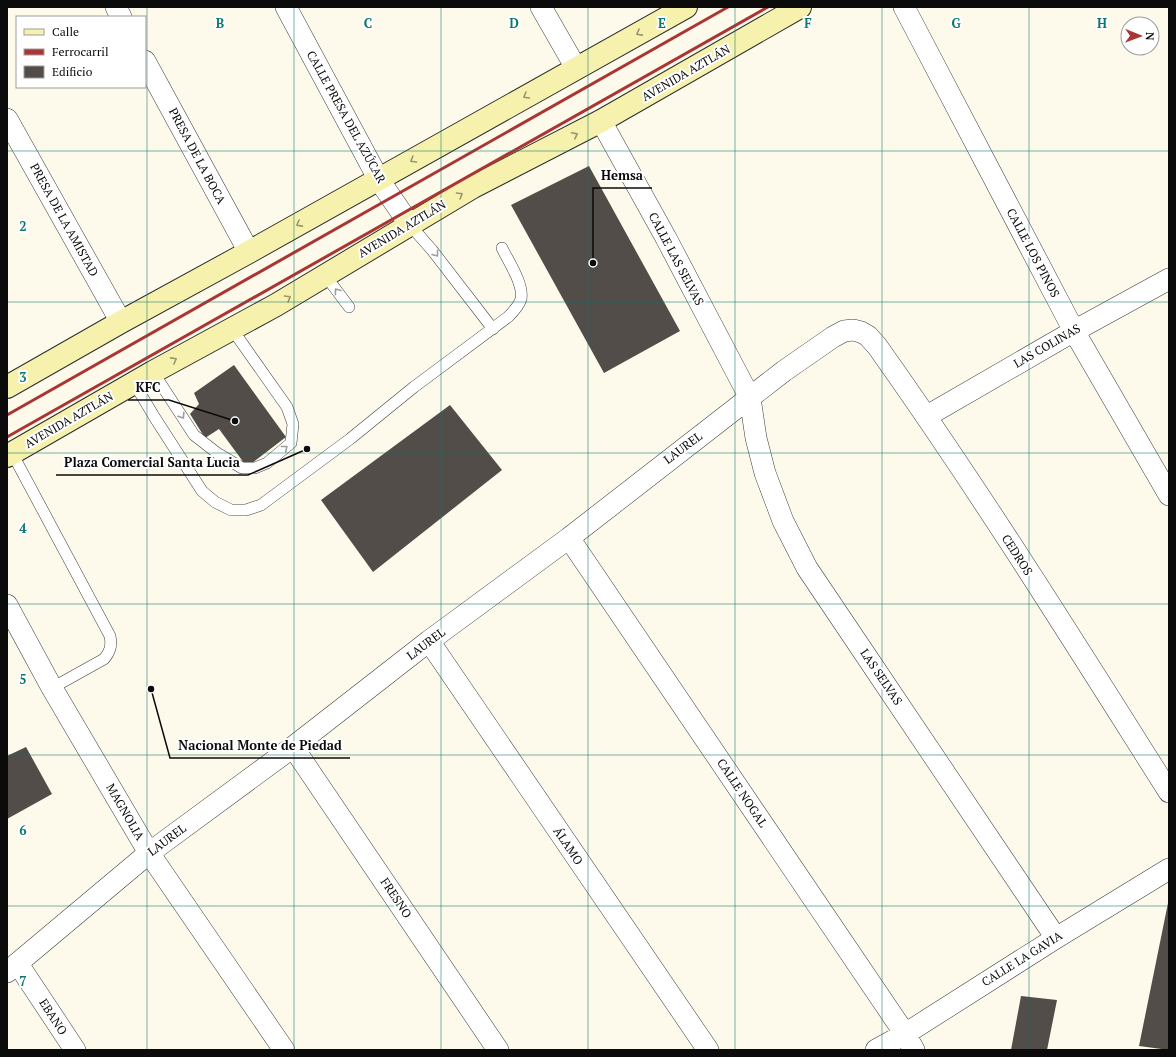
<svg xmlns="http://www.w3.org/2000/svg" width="1176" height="1057" font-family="'PT Serif',serif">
<rect width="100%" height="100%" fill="#fdfaeb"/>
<path fill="#524d49" d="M589,166L680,331L604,373L511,205Z
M234,365L286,437L247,467L219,429L205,438L190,414L199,404L194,393Z
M450,405L502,470L373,572L321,500Z
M26,747L52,794L7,819V756Z
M1168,903H1169V1050L1139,1046Z
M1021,996L1057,1000L1047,1050H1011Z"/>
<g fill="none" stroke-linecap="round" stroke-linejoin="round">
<g stroke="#3e3e3e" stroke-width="12">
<path id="service" d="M410,225L432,250L493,329
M325,275L349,307
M153,372L194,435L217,453L242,468H255L267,463L291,443L293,424L287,407L232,329
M134,383L155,418L202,491L215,502L231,510H246L261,505L350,439L414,387L508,317C513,312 519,306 521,299C524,284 508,261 502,248
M12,453L110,636C112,646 110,652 104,659L52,688"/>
</g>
<g stroke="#3e3e3e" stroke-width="22">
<path id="minor" d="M116,7L121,17
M286,7L379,180L410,225
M541,7L576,68
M904,7L1074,331L1169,495
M145,61L249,252
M7,119L121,322
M601,121L666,238L750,398L756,438L765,473L783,521L807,568L1056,938
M927,416L1074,331L1169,279
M569,538L905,1034L914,1050
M7,605L52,688L149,853L284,1050
M429,641L708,1050
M293,747L498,1050
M18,964L75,1050
M7,972L149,853L293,747L429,641L569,538L784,371L833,337L844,331L853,330L861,332L868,336L877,346C980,491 1074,642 1169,792
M876,1050L905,1034L1056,938L1169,869"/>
</g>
<g stroke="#2d2d2d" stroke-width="24">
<path id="secondary" d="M7,387L121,322L249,252L686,7
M7,456L153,372L276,305L473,187L601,121L800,7"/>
</g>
<use href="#service" stroke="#fff" stroke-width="11"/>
<use href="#minor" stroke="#fff" stroke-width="21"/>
<use href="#secondary" stroke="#f6f2ae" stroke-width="22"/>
<path stroke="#aa3634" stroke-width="3" d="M7,415L728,7
M7,437L768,7"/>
</g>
<defs><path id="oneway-chevron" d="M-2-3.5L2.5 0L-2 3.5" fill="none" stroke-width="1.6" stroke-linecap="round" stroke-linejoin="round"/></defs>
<g stroke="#98966d">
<use href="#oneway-chevron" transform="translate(639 33) rotate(151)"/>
<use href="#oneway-chevron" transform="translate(526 96) rotate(150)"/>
<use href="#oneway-chevron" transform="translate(575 135) rotate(-27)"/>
<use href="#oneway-chevron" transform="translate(413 160) rotate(150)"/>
<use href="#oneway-chevron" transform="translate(460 195) rotate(-31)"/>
<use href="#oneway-chevron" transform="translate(299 224) rotate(151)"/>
<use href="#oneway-chevron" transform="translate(288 298) rotate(-31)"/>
<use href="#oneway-chevron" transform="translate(174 360) rotate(-29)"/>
</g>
<g stroke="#9d9d9d">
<use href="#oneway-chevron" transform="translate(436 254) rotate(52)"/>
<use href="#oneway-chevron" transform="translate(337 291) rotate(-127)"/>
<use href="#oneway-chevron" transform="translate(182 416) rotate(57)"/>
<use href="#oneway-chevron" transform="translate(285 448) rotate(-39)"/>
</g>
<path fill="none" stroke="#0f766e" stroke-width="1" stroke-opacity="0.55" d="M147,7V1050M294,7V1050M441,7V1050M588,7V1050M735,7V1050M882,7V1050M1029,7V1050M7,151H1169M7,302H1169M7,453H1169M7,604H1169M7,755H1169M7,906H1169"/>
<g text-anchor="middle" stroke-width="4" stroke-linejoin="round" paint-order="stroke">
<g font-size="12" fill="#0b0b0b" stroke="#fff">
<text transform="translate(686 73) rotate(-30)" y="4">AVENIDA AZTLÁN</text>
<text transform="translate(346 117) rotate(61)" y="4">CALLE PRESA DEL AZÚCAR</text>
<text transform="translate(197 156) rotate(62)" y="4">PRESA DE LA BOCA</text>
<text transform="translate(64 220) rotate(61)" y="4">PRESA DE LA AMISTAD</text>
<text transform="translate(402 229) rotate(-31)" y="4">AVENIDA AZTLÁN</text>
<text transform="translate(1033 253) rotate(62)" y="4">CALLE LOS PINOS</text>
<text transform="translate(676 259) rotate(62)" y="4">CALLE LAS SELVAS</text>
<text transform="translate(1047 346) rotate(-30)" y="4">LAS COLINAS</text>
<text transform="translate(69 420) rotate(-30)" y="4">AVENIDA AZTLÁN</text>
<text transform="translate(683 448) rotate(-37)" y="4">LAUREL</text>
<text transform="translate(1017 555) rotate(57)" y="4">CEDROS</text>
<text transform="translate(426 644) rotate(-37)" y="4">LAUREL</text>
<text transform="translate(881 677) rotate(56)" y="4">LAS SELVAS</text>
<text transform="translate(742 793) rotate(56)" y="4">CALLE NOGAL</text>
<text transform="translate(125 812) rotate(60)" y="4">MAGNOLIA</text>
<text transform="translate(167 840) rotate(-37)" y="4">LAUREL</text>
<text transform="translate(568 846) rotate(56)" y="4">ÁLAMO</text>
<text transform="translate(396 898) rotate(56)" y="4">FRESNO</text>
<text transform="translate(1022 959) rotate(-32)" y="4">CALLE LA GAVIA</text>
<text transform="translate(53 1017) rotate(57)" y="4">EBANO</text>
</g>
</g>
<g font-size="13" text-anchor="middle" font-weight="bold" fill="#0f766e" stroke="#fff" stroke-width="4" stroke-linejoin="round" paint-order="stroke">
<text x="220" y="28">B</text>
<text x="368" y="28">C</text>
<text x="514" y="28">D</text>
<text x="662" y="28">E</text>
<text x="808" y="28">F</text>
<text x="956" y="28">G</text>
<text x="1102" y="28">H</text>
<text x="23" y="231">2</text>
<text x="23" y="382">3</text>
<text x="23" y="533">4</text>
<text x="23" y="684">5</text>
<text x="23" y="835">6</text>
<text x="23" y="986">7</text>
</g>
<path fill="none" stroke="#0b0b0b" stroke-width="1.5" d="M593 263L593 188H652M235 421L169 400H128M307 449L248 475H56M151 689L170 758H350"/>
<g fill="#0b0b0b" stroke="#fff" stroke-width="1.5">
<circle cx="593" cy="263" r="4"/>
<circle cx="235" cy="421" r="4"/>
<circle cx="307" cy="449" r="4"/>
<circle cx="151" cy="689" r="4"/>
</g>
<g font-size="13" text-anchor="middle" font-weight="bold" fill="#0b0b0b" stroke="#fff" stroke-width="4" stroke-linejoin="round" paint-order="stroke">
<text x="622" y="180">Hemsa</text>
<text x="148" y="392">KFC</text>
<text x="152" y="467">Plaza Comercial Santa Lucia</text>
<text x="260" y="750">Nacional Monte de Piedad</text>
</g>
<rect width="1176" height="1057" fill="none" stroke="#0b0b0b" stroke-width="16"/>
<rect x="16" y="16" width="130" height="72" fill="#ffffff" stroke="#9d9d9d"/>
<rect x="24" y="29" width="20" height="6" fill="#f6f2ae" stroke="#9d9d9d"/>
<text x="52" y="36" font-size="12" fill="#0b0b0b">Calle</text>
<rect x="24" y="49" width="20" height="6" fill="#aa3634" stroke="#9d9d9d"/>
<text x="52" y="56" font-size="12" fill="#0b0b0b">Ferrocarril</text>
<rect x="24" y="66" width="20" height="12" fill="#524d49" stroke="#9d9d9d"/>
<text x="52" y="76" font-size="12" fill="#0b0b0b">Edificio</text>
<g transform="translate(1140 36) rotate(91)"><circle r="19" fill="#ffffff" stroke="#9d9d9d"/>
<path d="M0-3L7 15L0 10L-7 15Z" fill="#aa3634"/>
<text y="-6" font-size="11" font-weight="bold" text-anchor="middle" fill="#0b0b0b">N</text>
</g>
</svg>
